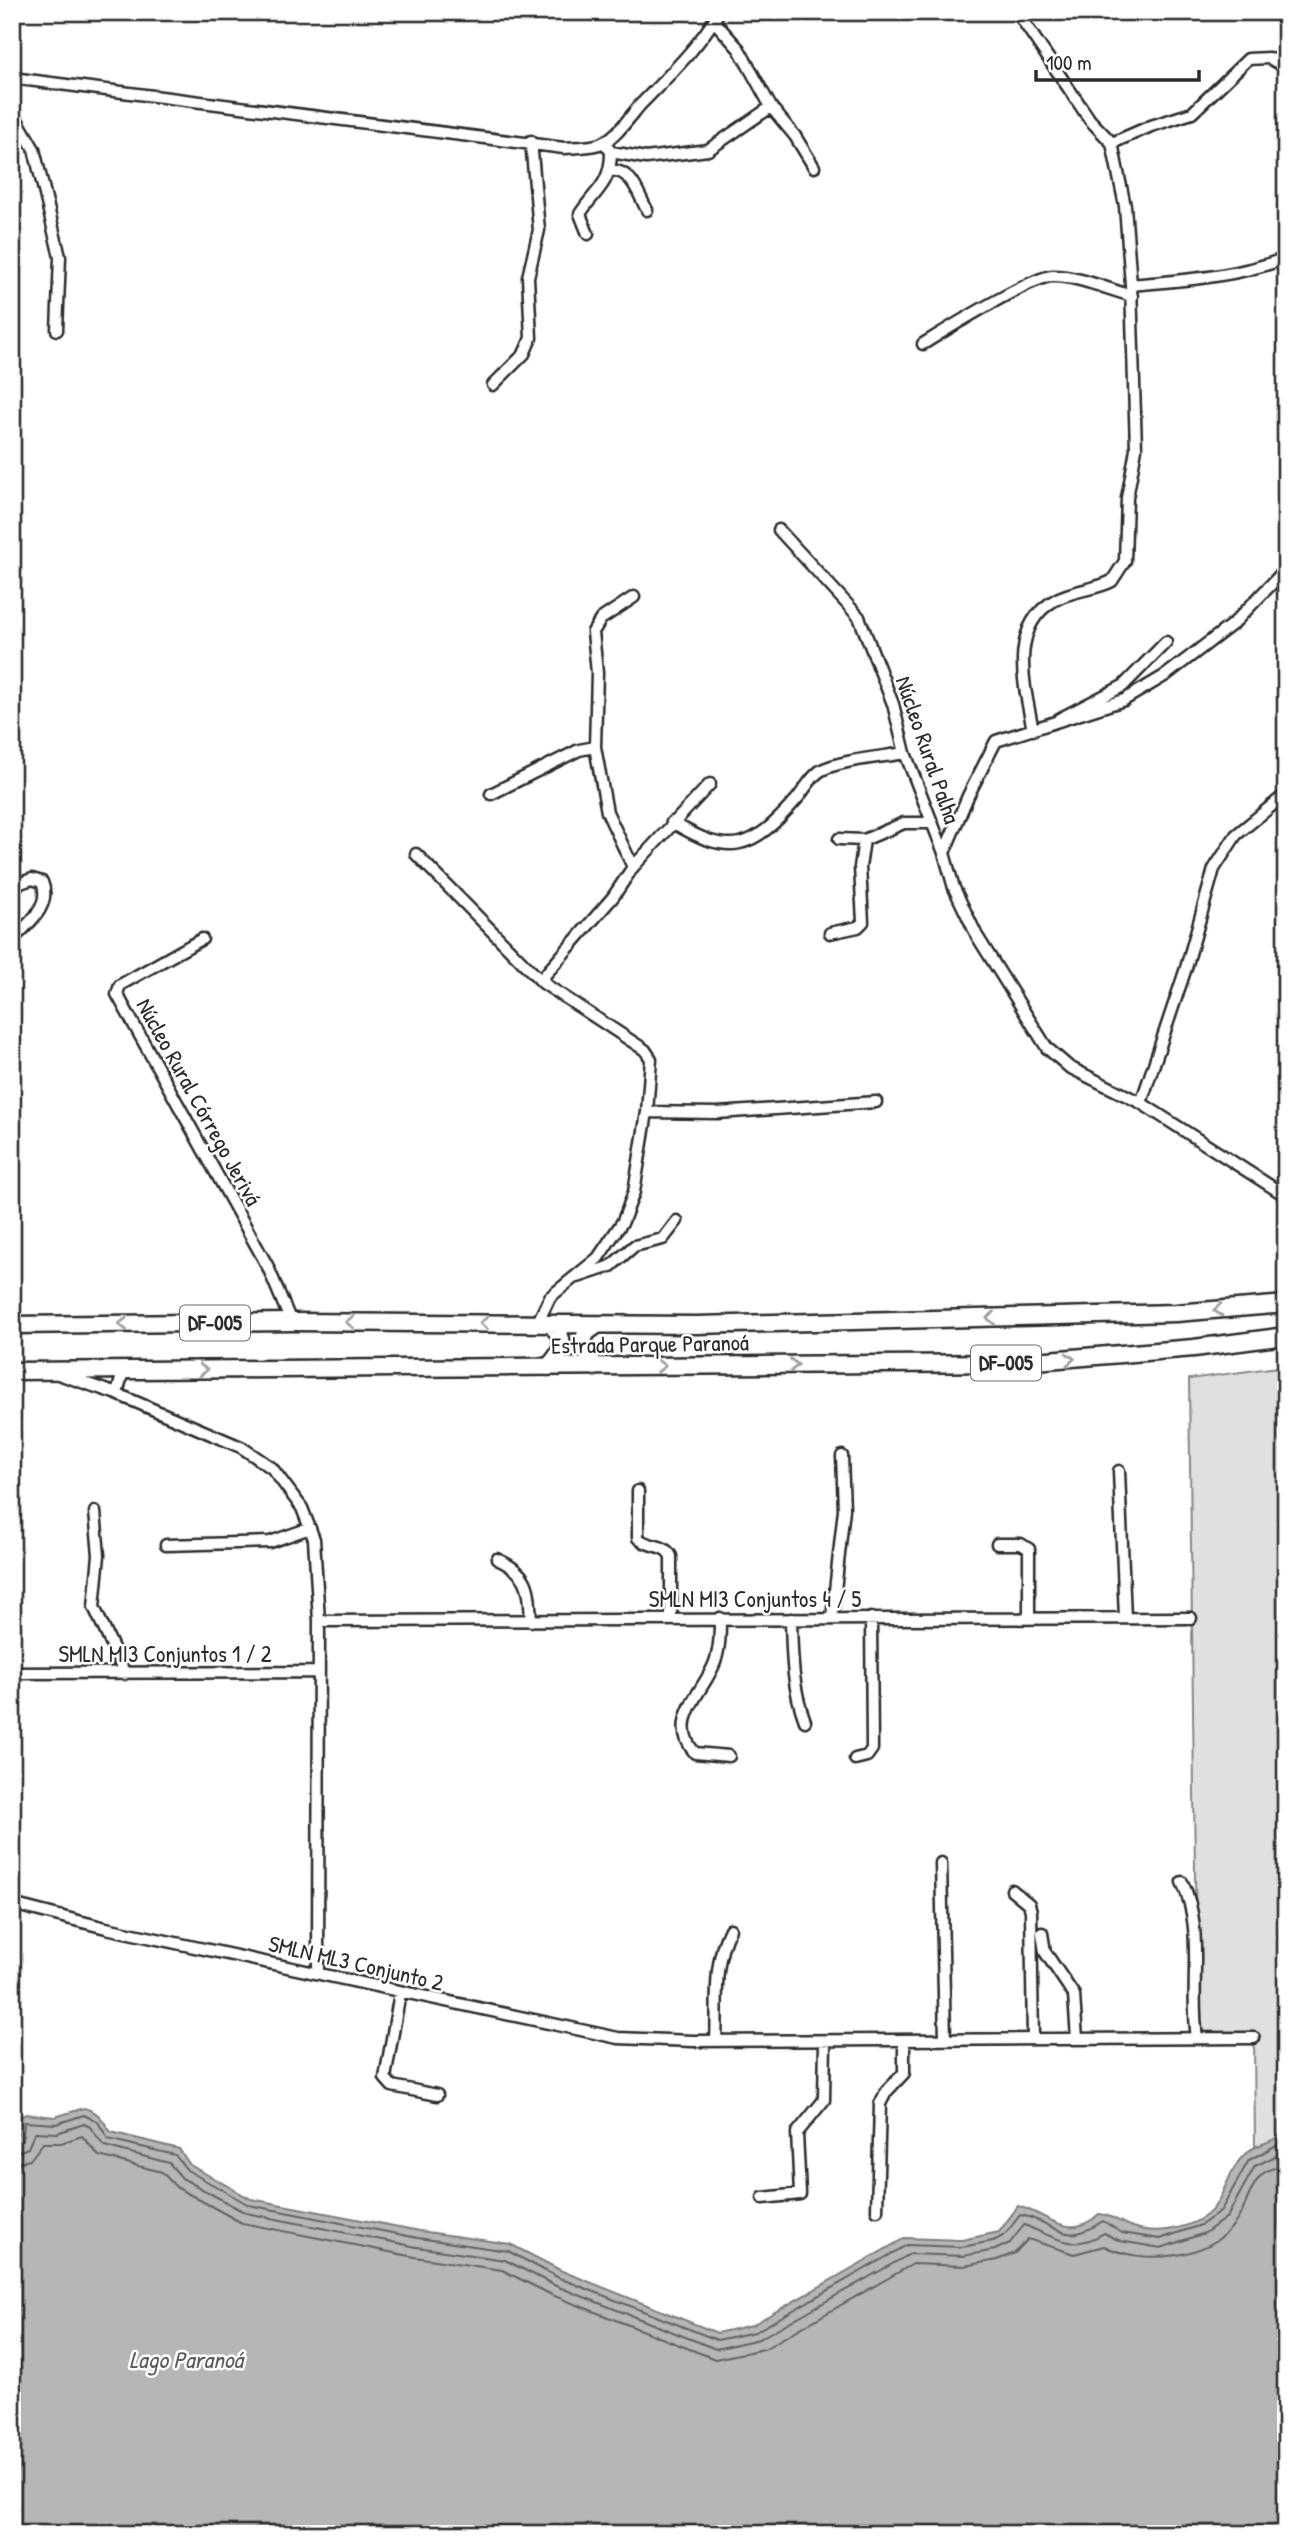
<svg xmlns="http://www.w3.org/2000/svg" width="1298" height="2546" font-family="'Patrick Hand',sans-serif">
<rect width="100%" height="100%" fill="#fff"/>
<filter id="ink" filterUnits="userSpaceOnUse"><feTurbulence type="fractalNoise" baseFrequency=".0143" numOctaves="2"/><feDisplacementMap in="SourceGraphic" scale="14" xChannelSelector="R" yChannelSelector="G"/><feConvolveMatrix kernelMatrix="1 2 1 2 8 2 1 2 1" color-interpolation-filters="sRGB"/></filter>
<g filter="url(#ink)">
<path fill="#e0e0e0" stroke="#868686" stroke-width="2" d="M1286,1366V2129L1272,2142L1255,2147L1254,2038H1197L1189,1379Z"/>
<path fill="#b6b6b6" stroke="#7e7e7e" stroke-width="2" d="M84,2108C101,2113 101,2119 111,2132L179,2149L190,2165L251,2199L420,2231L510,2244L562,2271L717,2333L752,2325L905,2238L962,2240L999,2232L1018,2206C1050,2215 1069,2242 1099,2214C1112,2214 1126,2228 1145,2230C1166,2233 1201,2226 1215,2206C1226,2190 1230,2168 1245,2154C1257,2142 1276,2144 1286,2129V2534H12V2139L18,2134L14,2120L26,2114L55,2117Z"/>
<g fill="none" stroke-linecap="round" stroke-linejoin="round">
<path stroke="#636363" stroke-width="2" d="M12,2145L23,2140L24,2122L56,2124L84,2115L98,2122L108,2139L175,2155L187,2170L249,2205L418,2238L508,2251L559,2278L717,2340L755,2332L907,2245L962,2247L993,2241L1004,2236L1020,2215C1059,2222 1061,2249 1103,2221L1122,2233L1160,2239L1201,2225L1220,2212L1249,2160L1286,2140
M12,2154L28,2148L35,2132L57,2133L84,2124L90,2127L104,2146L169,2163L182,2178L246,2213L417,2247L505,2260L556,2286L716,2349L759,2339L910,2254L963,2256L995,2250L1010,2243L1024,2225C1055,2237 1072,2253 1104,2233L1120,2241L1161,2248L1205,2233L1227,2217L1255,2166L1286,2151
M12,2164L30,2160L43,2143H61L82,2136L99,2156L162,2172L176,2187L242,2223L415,2257L502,2270L552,2295L715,2359L764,2349L913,2264L964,2266L997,2260L1015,2253L1028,2239L1074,2254L1104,2246C1141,2265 1209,2260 1235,2223C1246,2209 1250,2183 1265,2172C1271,2168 1280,2167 1286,2164"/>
<g stroke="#2b2b2b" stroke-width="15">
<path id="street" d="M1017,12L1090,120L1112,143
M714,21L739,49L771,107
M12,78L564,148C576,147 591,148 602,143C617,137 630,116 641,104C670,74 698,48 719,12
M12,111L34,149L60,257L57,330
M604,142L611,152L646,158L708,150L771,107L795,136L814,167
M1112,143L1151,126L1192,113L1248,59L1269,58L1286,67
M610,170C633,171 637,192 647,210
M588,234L580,214C595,190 611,185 611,152
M1131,285C1185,280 1236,277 1286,258
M923,344C944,331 1033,276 1053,276C1078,276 1107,289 1132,296
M493,385L524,354L531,338L528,277L539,230L531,141
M779,530L859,617L893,704L905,753L944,853L954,888L977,936L1047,1048L1069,1067L1141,1103L1286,1196
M1059,719L1123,686L1166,642
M1033,730C1025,688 1007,627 1055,600C1072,590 1095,590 1112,581L1125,561L1127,498L1136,449L1131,285L1125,206L1112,143
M595,747L597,673L593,632L601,619L634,597
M491,794L579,750L595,747L607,812L633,867L613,897L544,976L543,983L645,1050L651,1059L647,1112L634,1192L623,1221L598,1258L550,1297L537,1324
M672,822C730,857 751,851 796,800C804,791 810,778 820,771C839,760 883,757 905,753
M839,839L864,840
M944,853L968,796L996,741L1124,700L1166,675L1234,623L1286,569
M416,854L543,983
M633,867L710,784
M12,886L32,879L42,882C52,906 28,924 12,940
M830,933L858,927L863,922L860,867L864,840L904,823H930
M202,939L120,985L117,994L268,1267L291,1322
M1141,1103L1186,968L1214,869L1236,835L1286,794
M647,1112L717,1113L876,1102
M578,1277L611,1266L634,1246L663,1239L677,1221
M58,1374L117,1394L241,1447L272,1468L302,1508L314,1539L319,1621L318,1972
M117,1394L123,1371
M1119,1471L1125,1618
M638,1491V1538C648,1548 664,1543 671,1556V1618
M95,1512L99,1555L94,1607L125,1674
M997,1544H1021L1029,1549V1618
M166,1545L270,1542L310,1528
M497,1559C530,1574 529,1587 531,1621
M720,1618C720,1632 720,1648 715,1662C705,1691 666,1720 695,1753L729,1756
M832,1618L844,1509L842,1456
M791,1619C792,1655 792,1687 805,1721
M319,1621L1191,1618
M12,1673L317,1672
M855,1759L867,1756L872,1749L871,1618
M941,1863L945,2039
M1182,1882C1205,1929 1189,1986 1197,2038
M1012,1890L1029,1904L1031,1911L1033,2039
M12,1904L106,1928L618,2038L693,2041L1254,2038
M1042,1933L1045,1952L1074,1995L1077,2039
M400,1993L385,2078L392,2086L437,2095
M716,2041C718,2003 712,1964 730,1929
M763,2198L800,2194L797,2133L824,2100L825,2041
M877,2210L880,2104L886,2092L904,2073V2040"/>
</g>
<g stroke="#2b2b2b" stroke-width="21">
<path id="primary" d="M12,1325L291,1322L697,1325L1176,1313L1286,1304
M548,1367C563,1352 568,1339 550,1324
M595,1367L582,1342L587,1332L597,1325
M12,1371L1011,1363L1194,1348L1286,1336"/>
</g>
<use href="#street" stroke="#fff" stroke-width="10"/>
<use href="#primary" stroke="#fff" stroke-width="16"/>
</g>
<defs><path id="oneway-chevron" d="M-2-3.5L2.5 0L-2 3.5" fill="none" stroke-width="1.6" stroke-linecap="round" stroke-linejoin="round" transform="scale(1.75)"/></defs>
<g stroke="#a0a0a0">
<use href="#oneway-chevron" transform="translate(1218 1310) rotate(175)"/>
<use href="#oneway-chevron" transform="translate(991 1318) rotate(-180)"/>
<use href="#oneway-chevron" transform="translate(350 1322) rotate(-180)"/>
<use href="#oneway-chevron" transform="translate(484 1323) rotate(-180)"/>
<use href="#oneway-chevron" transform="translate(123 1324) rotate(179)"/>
<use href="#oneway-chevron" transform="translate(1070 1359) rotate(-3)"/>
<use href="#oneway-chevron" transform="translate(794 1365) rotate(-1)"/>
<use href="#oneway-chevron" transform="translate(661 1366) rotate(-1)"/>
<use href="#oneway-chevron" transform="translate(203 1370) rotate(-1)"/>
</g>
</g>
<g text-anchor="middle" stroke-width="5" stroke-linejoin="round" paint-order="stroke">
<g fill="#fff" stroke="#6b6b6b" stroke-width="2">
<rect x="180" y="1305.5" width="70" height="35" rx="5"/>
<rect x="971" y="1345.5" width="70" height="35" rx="5"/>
</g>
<g font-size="21" font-weight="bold" fill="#2b2b2b">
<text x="215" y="1330">DF-005</text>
<text x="1006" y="1370">DF-005</text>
</g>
<g font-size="23" fill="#2b2b2b" stroke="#fff">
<text transform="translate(928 750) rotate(71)" y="8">Núcleo Rural Palha</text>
<text transform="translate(199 1102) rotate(61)" y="8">Núcleo Rural Córrego Jerivá</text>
<text transform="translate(650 1344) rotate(-1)" y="8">Estrada Parque Paranoá</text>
<text x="755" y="1607">SMLN MI3 Conjuntos 4 / 5</text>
<text x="165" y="1662">SMLN MI3 Conjuntos 1 / 2</text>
<text transform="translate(356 1963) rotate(13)" y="8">SMLN ML3 Conjunto 2</text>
</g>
<g font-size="24" font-style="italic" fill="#5c5c5c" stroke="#fff">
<text x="186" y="2368">Lago Paranoá</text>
</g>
</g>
<rect width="1298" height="2546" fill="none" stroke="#fff" stroke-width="42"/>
<rect x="21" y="21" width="1256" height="2504" fill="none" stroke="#2b2b2b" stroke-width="2.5" filter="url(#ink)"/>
<path d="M1036 70v10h163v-10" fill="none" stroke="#2b2b2b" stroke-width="3.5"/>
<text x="1046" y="70" font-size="21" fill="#2b2b2b" stroke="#ffffff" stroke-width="5" paint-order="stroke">100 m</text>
</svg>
